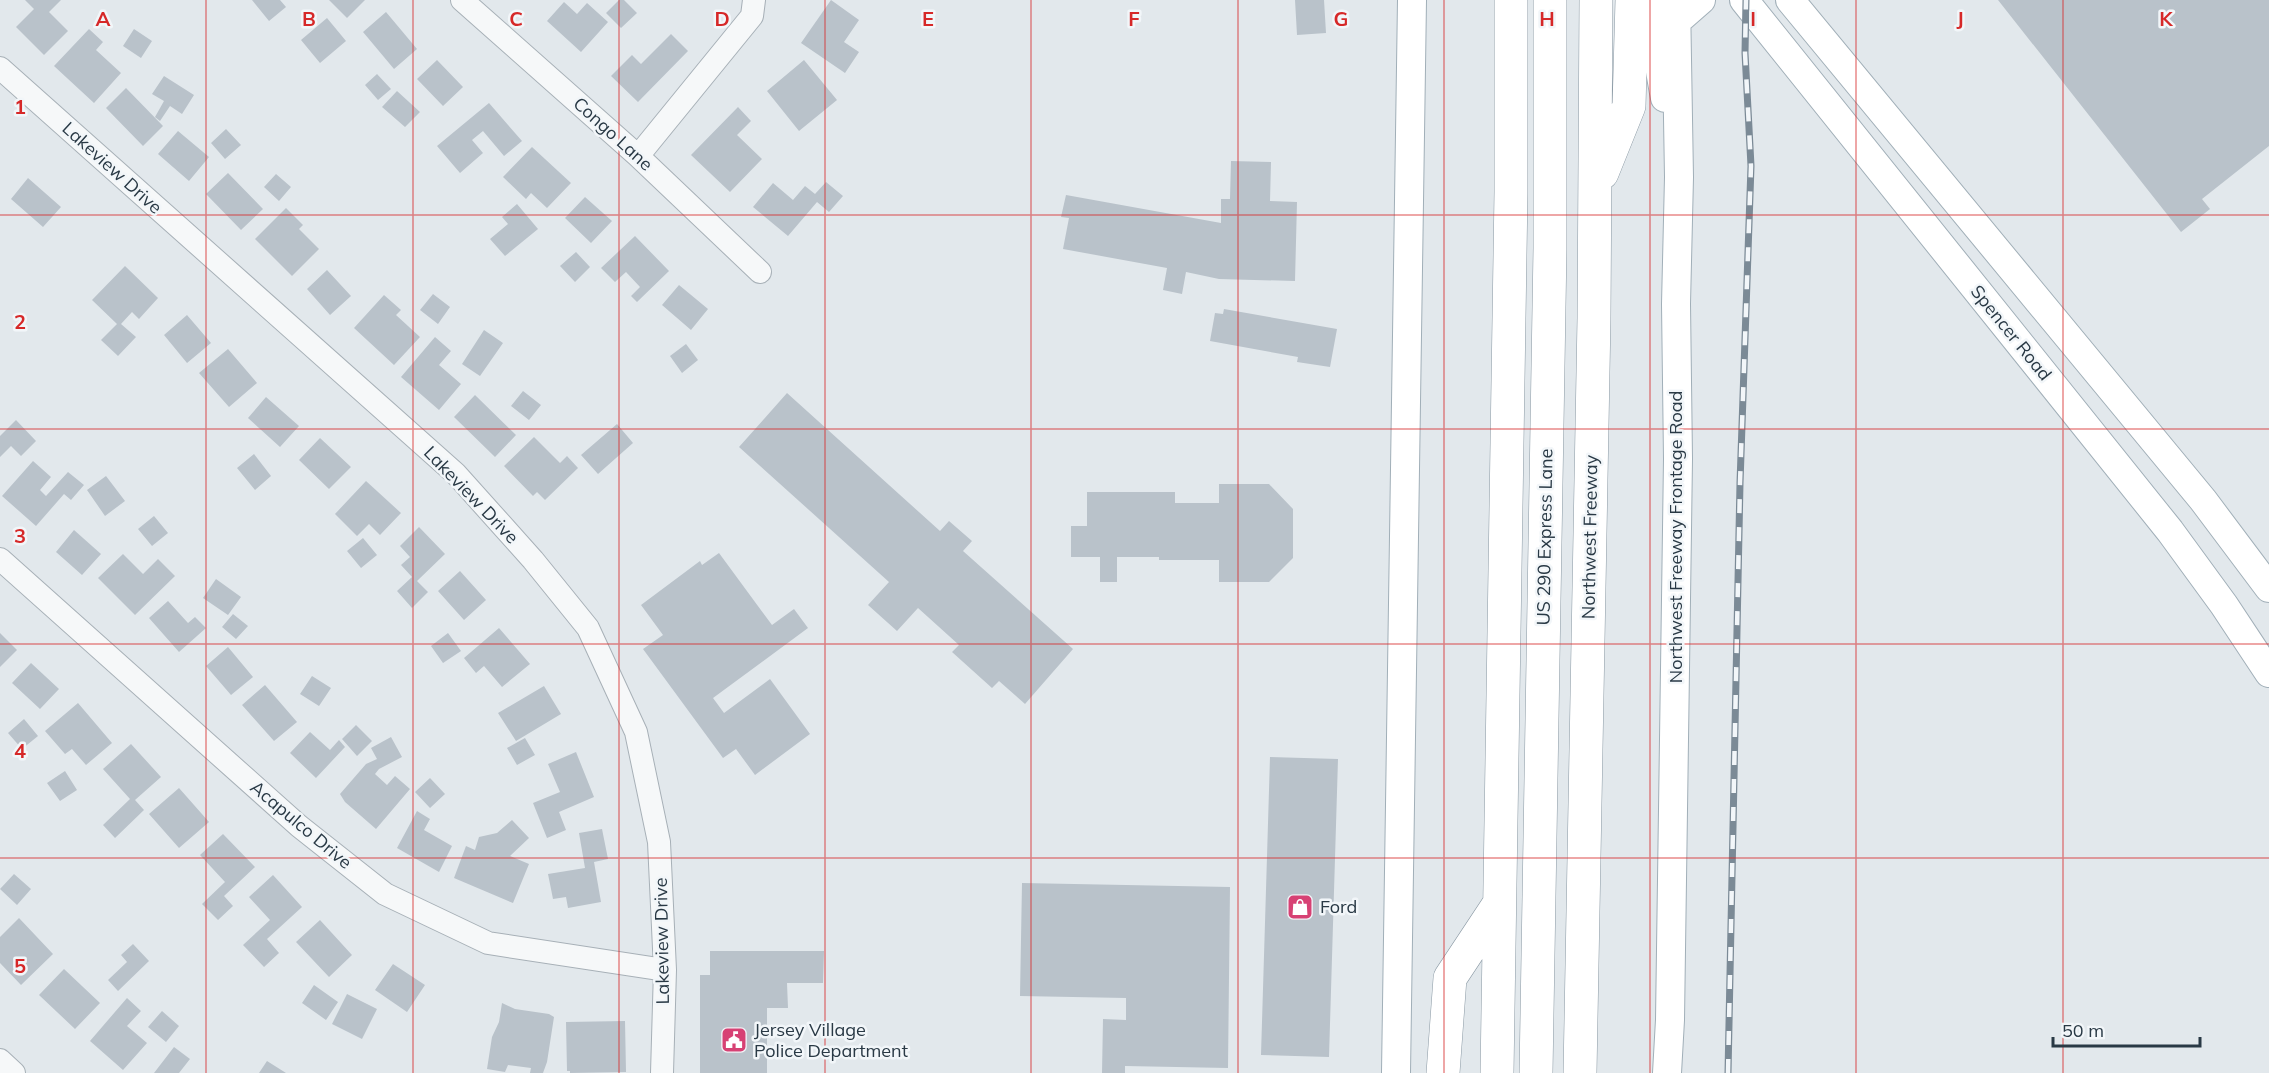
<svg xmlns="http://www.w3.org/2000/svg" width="2269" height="1073" font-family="Mulish,sans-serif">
<rect width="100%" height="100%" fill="#e2e8ec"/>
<path fill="#b9c2ca" d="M25,0H61L49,12L68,31L44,55L16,27L34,9Z
M252,0H280L286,7L269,21Z
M329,0H365L347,18Z
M619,0H624L637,13L621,28L606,13Z
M831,0L859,20L844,42L859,52L845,73L801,43Z
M1295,0H1324L1326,33L1297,35Z
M1998,0H2269V146L2202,199L2210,209L2181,232Z
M564,2L577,14L587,3L608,22L581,52L547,21Z
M386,12L417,49L394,69L363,32Z
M327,18L346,41L320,63L301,40Z
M89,29L103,42L96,50L121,73L94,103L54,66Z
M134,29L152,41L141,58L123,46Z
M671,34L688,51L638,102L611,76L632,55L641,64Z
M437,60L463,87L443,106L417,79Z
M804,60L837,100L799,131L767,91Z
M377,74L391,89L378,100L365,85Z
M164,76L194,95L182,114L170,106L160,121L155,117L164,101L152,94Z
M126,88L163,126L143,146L106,108Z
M397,91L420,112L405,127L382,107Z
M489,103L522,141L504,156L483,131L472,140L483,153L460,173L437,146Z
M738,107L751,121L737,135L762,159L730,192L691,155Z
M226,129L241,145L225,159L211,143Z
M178,131L209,157L189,181L158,154Z
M532,147L571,183L547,208L531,193L526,199L503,177Z
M1231,161L1271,162L1270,201L1297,202L1295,281L1219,279L1186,272L1182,294L1163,290L1167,268L1063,249L1069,218L1061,217L1066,195L1221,223V199H1230Z
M228,173L263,209L241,230L206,194Z
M276,174L291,187L279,201L264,187Z
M28,178L61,207L43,227L11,199Z
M826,182L843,196L829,212L817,202L788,236L753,207L773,183L793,200L805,186L815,194Z
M585,197L612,221L591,243L565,218Z
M517,204L538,229L505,256L490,239L508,224L502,217Z
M286,208L303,225L299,229L319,249L292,276L255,239Z
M635,236L669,271L637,302L631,296L640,287L626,272L615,282L601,268Z
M576,252L590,267L575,282L560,266Z
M125,266L158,298L139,319L132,312L121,324L136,337L118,356L101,340L117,324L92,300Z
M327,270L351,296L330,315L307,289Z
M679,285L708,309L691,330L662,305Z
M433,294L450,307L438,324L420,310Z
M384,295L401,310L396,315L420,337L394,365L354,328Z
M1224,309L1337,329L1330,367L1297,362L1298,357L1210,341L1215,313L1223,314Z
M187,315L211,343L187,363L164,335Z
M484,330L503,343L480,376L462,364Z
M435,337L451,351L439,365L461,384L439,410L401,377Z
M686,344L698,360L682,373L670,356Z
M228,349L257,383L229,407L199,373Z
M523,391L541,405L529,420L511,406Z
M787,393L940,531L949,521L972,541L963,551L1073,649L1025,704L999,681L992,688L952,652L959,645L918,608L897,631L868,605L889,582L739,447Z
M475,395L516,435L495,457L454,417Z
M266,397L299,426L280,447L248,418Z
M16,420L36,441L21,456L11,446L0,457V436Z
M617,424L633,443L598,474L581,455Z
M534,437L560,463L567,456L578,468L545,500L537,492L533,496L504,466Z
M320,438L351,467L329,489L299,460Z
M254,454L271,476L255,490L237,468Z
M33,461L51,477L40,490L46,496L68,472L84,485L71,500L64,494L36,526L2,496Z
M106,476L125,501L105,516L87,490Z
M366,481L401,513L380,535L369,524L357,536L335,514Z
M1219,484H1269L1293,509V558L1269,582H1219V560H1159V557H1117V582H1100V557H1071V526H1087V492H1175V503H1219Z
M154,516L168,533L152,546L138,529Z
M419,527L445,554L417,581L428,592L412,608L397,591L412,577L401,565L410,557L400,546Z
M74,530L101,554L82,575L56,552Z
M363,538L377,555L361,568L347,551Z
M719,553L772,625L794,609L808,628L713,698L724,713L770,679L810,734L755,775L736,749L723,758L643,649L663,635L641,605L700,561L702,565Z
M123,554L143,574L158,559L175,576L135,615L98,578Z
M460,571L486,600L464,620L438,591Z
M216,579L241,597L228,615L203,598Z
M168,601L188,623L195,617L206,628L179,652L149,618Z
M233,614L248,626L236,639L222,627Z
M499,628L530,664L502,687L484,666L476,673L464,658Z
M0,633L17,650L0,667Z
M448,633L461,651L443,663L431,646Z
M228,647L253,677L231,695L206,666Z
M31,663L59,689L40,709L12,683Z
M312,676L331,688L319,706L300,694Z
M265,685L297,722L274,741L242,705Z
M544,686L561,714L516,741L498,713Z
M78,703L112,743L86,765L72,749L65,754L45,731Z
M24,719L38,736L22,749L8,733Z
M356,725L372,741L357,756L342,739Z
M310,732L330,750L339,740L345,747L316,778L290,753Z
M391,737L402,757L379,769L375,774L387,785L395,776L410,789L376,829L345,802L340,794L366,764L377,759L371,748Z
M525,738L535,755L517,765L507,748Z
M131,744L161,777L135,800L144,810L115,838L103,825L130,799L103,769Z
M576,752L594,797L559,812L566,830L547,838L533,803L560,792L548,764Z
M1270,757L1338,759L1329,1057L1261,1055Z
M65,771L77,790L60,801L47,783Z
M430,778L445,794L430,808L415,792Z
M179,788L209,822L179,848L149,814Z
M417,811L430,819L424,830L452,846L439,872L397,848Z
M512,820L529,838L510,856L529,864L513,903L454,878L466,846L475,850L479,837L497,833Z
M602,829L608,859L594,862L601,902L568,908L566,897L553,899L548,874L585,868L579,833Z
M223,834L255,867L224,896L233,906L218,920L202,904L225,882L200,855Z
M14,874L31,889L17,905L0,889Z
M273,875L302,907L267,939L279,953L264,967L243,945L270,920L249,897Z
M1022,883L1230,887L1228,1068L1125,1066V1073H1102L1103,1019L1126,1020V998L1020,996Z
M19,918L53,954L21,985L0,963V937Z
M320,920L352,955L329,977L296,942Z
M133,944L149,961L118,991L108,980L127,962L121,955Z
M710,951H824L823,983H787L788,1008H767V1073H700V975H710Z
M393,964L425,985L407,1012L375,990Z
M64,969L100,1003L75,1029L39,995Z
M314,985L338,1002L326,1020L302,1003Z
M347,994L377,1009L362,1039L332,1024Z
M127,998L141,1011L127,1026L147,1043L123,1070L90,1041Z
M502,1003L515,1009L549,1014L554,1017L547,1062L543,1073H530L531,1068L508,1065L505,1072L487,1069L492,1037L499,1022Z
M162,1011L179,1026L166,1042L148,1027Z
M625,1021L626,1072L570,1073V1071H567L566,1022Z
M174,1047L190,1059L179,1073H154Z
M267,1061L286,1073H259Z"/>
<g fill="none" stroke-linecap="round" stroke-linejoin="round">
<g stroke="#a7b0b7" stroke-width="24">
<path id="minor" d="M462,0L638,156L760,272
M0,68L456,474L533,560L588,628L636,732L659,842L665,970L662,1073
M638,156L752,16L754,0
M0,559L299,826L385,894L488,943L665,970
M0,1060L14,1073"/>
</g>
<g stroke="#a1afb8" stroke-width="30">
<path id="major" d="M1652,0L1655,44L1665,98
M1744,0L2170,531L2224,605L2269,673
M1790,0L2203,500L2269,588
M1677,21L1701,0
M1396,1073L1412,0
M1667,1073L1670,1020L1678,459L1676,304L1679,177L1676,0"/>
</g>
<g stroke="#8998a3" stroke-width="34">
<path id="highway" d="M1602,173L1629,106L1632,0
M1443,1073L1450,978L1499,904
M1497,1073L1511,192V0
M1536,1073L1550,248V0
M1580,1073L1594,318L1596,0"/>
</g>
<use href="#minor" stroke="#f6f8f9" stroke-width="22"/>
<use href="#major" stroke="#fff" stroke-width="28"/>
<use href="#highway" stroke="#fff" stroke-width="33"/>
<g stroke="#7b8a96" stroke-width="7">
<path id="rail" d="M1728,1073L1740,483L1751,166L1745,53L1746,0"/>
</g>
<use href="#rail" stroke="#f2f6f9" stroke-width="4.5" stroke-dasharray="14" stroke-linecap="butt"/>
</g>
<path fill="none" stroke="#d62828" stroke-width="1.5" stroke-opacity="0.55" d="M206,0V1073M413,0V1073M619,0V1073M825,0V1073M1031,0V1073M1238,0V1073M1444,0V1073M1650,0V1073M1856,0V1073M2063,0V1073M0,215H2269M0,429H2269M0,644H2269M0,858H2269"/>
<defs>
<g id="shop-square" transform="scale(1.35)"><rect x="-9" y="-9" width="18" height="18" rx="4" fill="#d74174" stroke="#f2f6f9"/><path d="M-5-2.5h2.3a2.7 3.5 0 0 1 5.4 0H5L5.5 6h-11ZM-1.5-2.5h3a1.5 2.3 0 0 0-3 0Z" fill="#fff"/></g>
<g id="civic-square" transform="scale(1.35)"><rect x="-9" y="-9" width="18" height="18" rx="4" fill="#d74174" stroke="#f2f6f9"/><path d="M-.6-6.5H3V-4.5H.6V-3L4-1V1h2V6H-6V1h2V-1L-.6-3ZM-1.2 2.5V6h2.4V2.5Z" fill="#fff"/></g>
</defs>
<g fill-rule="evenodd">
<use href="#shop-square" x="1300" y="907"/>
<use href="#civic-square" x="734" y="1040"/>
</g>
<g text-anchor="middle" stroke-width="5" stroke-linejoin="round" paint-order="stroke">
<g font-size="18" fill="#293945" stroke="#f2f6f9">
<text transform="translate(613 134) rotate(42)" y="6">Congo Lane</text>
<text transform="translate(112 168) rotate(42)" y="6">Lakeview Drive</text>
<text transform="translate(2011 333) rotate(51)" y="6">Spencer Road</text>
<text transform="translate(471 495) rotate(46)" y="6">Lakeview Drive</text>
<text transform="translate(1545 537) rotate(-89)" y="6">US 290 Express Lane</text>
<text transform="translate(1590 537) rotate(-89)" y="6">Northwest Freeway</text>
<text transform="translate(1676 537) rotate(-90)" y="6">Northwest Freeway Frontage Road</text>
<text transform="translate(301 825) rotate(40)" y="6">Acapulco Drive</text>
<text transform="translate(662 941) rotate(-91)" y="6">Lakeview Drive</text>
</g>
<g font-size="18" fill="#293945" stroke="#f2f6f9" text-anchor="start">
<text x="1320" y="913">Ford</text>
<text x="754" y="1036">Jersey Village<tspan x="754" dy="21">Police Department</tspan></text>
</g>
</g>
<g font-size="20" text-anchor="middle" font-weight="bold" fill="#d62828" stroke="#f2f6f9" stroke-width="5" stroke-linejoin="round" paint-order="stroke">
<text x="103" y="26">A</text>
<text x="309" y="26">B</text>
<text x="516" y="26">C</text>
<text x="722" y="26">D</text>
<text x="928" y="26">E</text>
<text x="1134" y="26">F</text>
<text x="1341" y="26">G</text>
<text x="1547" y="26">H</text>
<text x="1753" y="26">I</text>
<text x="1960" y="26">J</text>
<text x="2166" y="26">K</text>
<text x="20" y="114">1</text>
<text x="20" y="329">2</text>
<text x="20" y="543">3</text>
<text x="20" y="758">4</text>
<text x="20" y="973">5</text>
</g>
<path d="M2053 1037v9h147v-9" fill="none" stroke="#293945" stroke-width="3"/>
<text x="2062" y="1037" font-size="18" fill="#293945" stroke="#f2f6f9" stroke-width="4.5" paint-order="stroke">50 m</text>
</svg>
